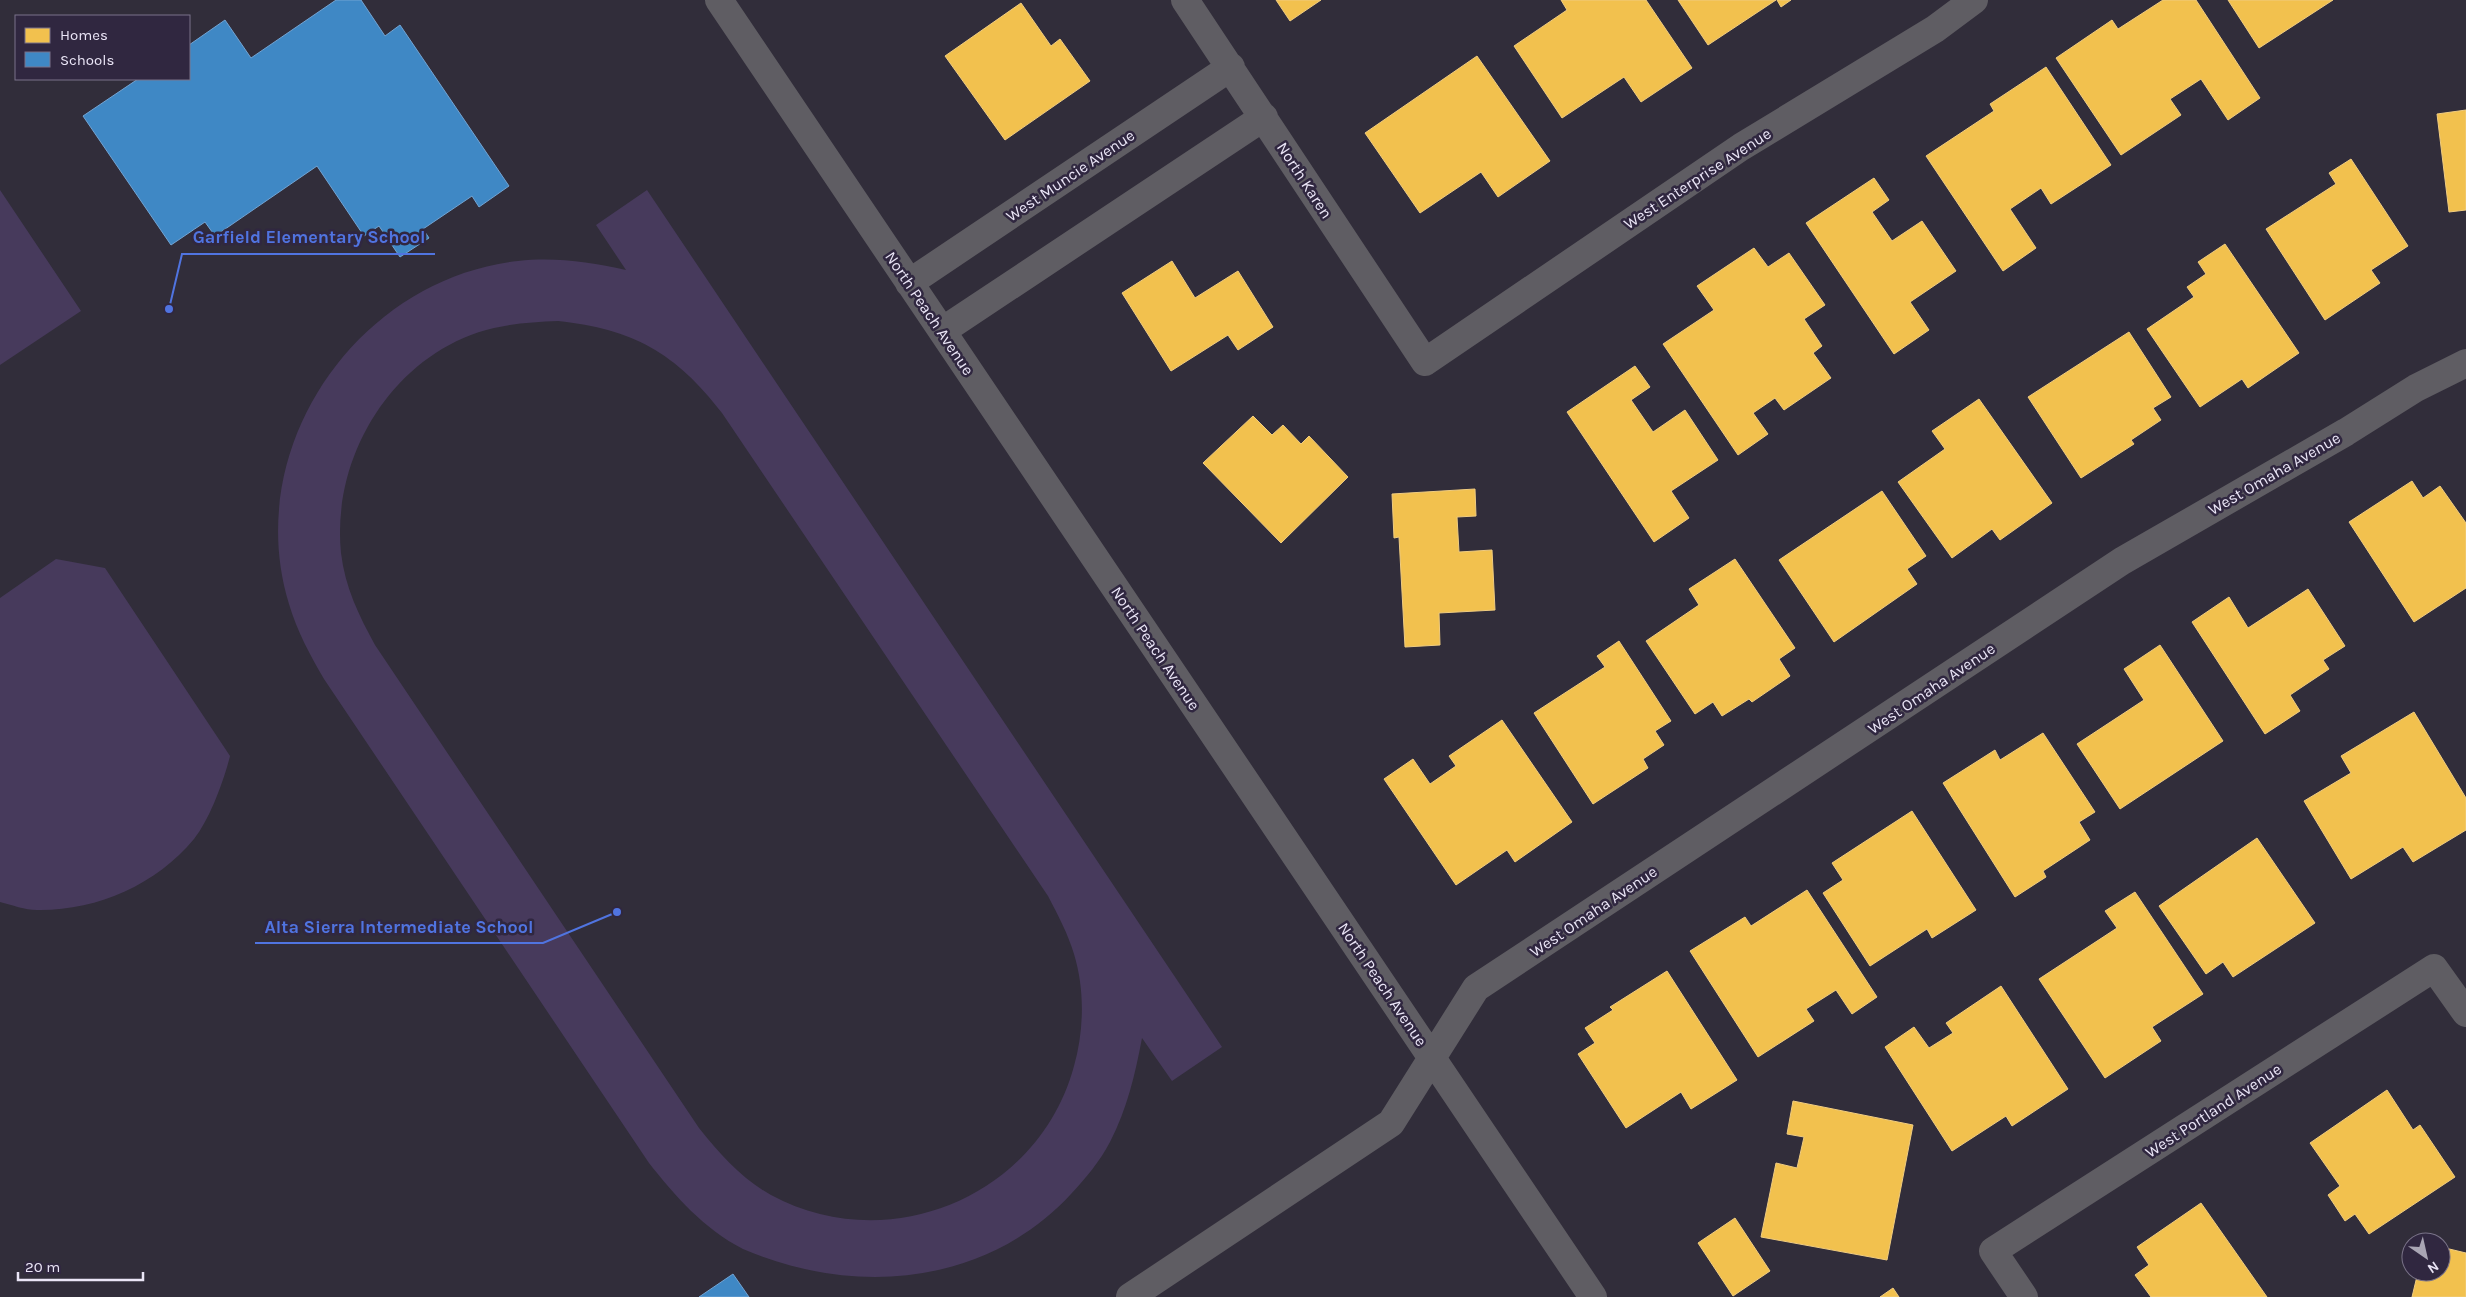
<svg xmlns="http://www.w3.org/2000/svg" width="2466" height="1297" font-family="Karla,sans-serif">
<rect width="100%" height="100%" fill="#312d3a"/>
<path fill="#473a5c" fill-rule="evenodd" d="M0,190L81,311L0,365Z
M647,190L1222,1047L1172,1081L1142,1038C1135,1075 1127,1109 1110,1142C1100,1161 1086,1178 1071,1194C986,1286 854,1297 743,1249C704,1229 675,1196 649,1163L324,679C310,655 297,631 289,604C241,448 357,279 518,261C555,257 590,262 626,270L596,225ZM558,321C633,329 676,353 722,413L1048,896C1058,915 1068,934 1074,954C1085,990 1084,1031 1074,1066C1039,1196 889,1259 771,1195C742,1179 720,1154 699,1128L375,645C359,616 345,587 341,553C331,455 395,351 494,328C515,323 536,322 558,321Z
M56,559L105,568L230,756C224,780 210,819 194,839C156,885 96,911 37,910C25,910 12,905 0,902V598Z"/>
<path fill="#f2c14e" stroke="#f0cc80" d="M1276,0H1321L1290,21Z
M1561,0H1646L1692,68L1641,102L1624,77L1562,118L1514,46L1567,10Z
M1678,0H1776L1708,45Z
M1777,0H1791L1781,7Z
M2163,0H2196L2260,98L2228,120L2201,79L2170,99L2181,115L2121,155L2056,58L2112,20L2118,29Z
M2228,0H2333L2259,48Z
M1021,3L1051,46L1060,39L1090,81L1005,140L945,56Z
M1477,56L1550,161L1498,197L1481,172L1420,213L1365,133Z
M2046,67L2111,165L2051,204L2041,188L2010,209L2036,248L2003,271L1926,156L1994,111L1990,104Z
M2466,110V210L2449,212L2437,114Z
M2351,159L2408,246L2371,270L2380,283L2325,320L2266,229L2336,184L2329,173Z
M1874,178L1889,200L1872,212L1892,241L1922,221L1956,271L1910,302L1929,330L1894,354L1806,223Z
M2225,244L2299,353L2248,388L2242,379L2200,407L2147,329L2194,297L2187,287L2206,274L2198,262Z
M1754,248L1768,267L1789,253L1825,305L1804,319L1822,346L1813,353L1831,378L1784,410L1775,398L1753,413L1768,434L1738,455L1663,344L1714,310L1697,286Z
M1172,261L1195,298L1238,271L1273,327L1238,350L1228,335L1171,371L1122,293Z
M2129,332L2171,397L2153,408L2161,420L2131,440L2134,444L2081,478L2028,397Z
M1635,366L1650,387L1631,400L1653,432L1685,410L1718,460L1671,491L1689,518L1654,542L1567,412Z
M1979,399L2052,503L2000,540L1992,529L1952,558L1898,482L1945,449L1932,431Z
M1253,416L1272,435L1283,425L1301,444L1309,436L1348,477L1281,543L1203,463Z
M2412,481L2423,498L2440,486L2466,523V588L2414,622L2349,522Z
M1475,489L1476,516L1457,517L1459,552L1492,550L1495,610L1439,613L1440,645L1405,647L1399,537L1394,538L1392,494Z
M1882,491L1926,556L1907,569L1917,584L1834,642L1779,560Z
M1735,559L1795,648L1779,659L1790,676L1752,702L1749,699L1722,716L1713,702L1695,714L1646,641L1699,605L1689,589Z
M2308,589L2345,646L2323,660L2329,669L2290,695L2300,711L2265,734L2192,622L2229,597L2248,628Z
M1619,641L1671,721L1655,731L1664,745L1643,759L1648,768L1593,804L1534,713L1605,667L1597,656Z
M2160,645L2223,741L2120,809L2077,744L2144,700L2124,669Z
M2414,712L2466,798V830L2413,862L2403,847L2351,879L2304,801L2351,773L2341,756Z
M1502,720L1572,822L1515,862L1507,850L1456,885L1384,779L1413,759L1430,784L1456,766L1449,756Z
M2043,733L2095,812L2079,822L2090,840L2043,871L2046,877L2015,897L1943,783L1995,750L2000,760Z
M1912,811L1976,910L1932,938L1927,929L1870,966L1823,893L1843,880L1832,863Z
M2257,838L2315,923L2233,977L2223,962L2206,974L2159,906Z
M1807,890L1877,997L1852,1014L1836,990L1806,1009L1814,1021L1758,1057L1690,951L1745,917L1751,926Z
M2135,892L2203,994L2152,1027L2161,1041L2105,1078L2039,979L2117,928L2105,911Z
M1667,971L1737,1080L1691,1109L1681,1092L1626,1128L1578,1054L1595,1043L1585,1028L1613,1010L1610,1007Z
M2001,986L2068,1089L2012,1126L2006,1116L1952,1151L1885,1047L1914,1027L1929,1048L1953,1033L1946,1023Z
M2387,1090L2413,1130L2420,1125L2455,1177L2369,1234L2355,1214L2345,1221L2328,1195L2340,1186L2310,1143Z
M1793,1101L1913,1125L1887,1260L1761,1237L1776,1163L1797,1168L1804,1137L1787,1134Z
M2201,1203L2267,1297H2151L2135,1275L2149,1265L2137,1247Z
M1735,1218L1770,1271L1733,1296L1698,1243Z
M2441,1247L2466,1253V1297H2412L2418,1272H2441Z
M1893,1288L1899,1297H1880Z"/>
<path fill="#3f88c5" stroke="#72a4d4" d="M336,0H361L385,36L400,25L509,186L479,207L472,196L423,229L429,238L400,257L379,226L364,236L317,166L215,236L205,222L171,245L83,116L138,79H189V45L225,20L251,58Z
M733,1274L749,1297H699Z"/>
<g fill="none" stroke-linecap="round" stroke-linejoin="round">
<path stroke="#5f5d63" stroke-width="28" d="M719,0L1593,1297
M1185,0L1425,362L1741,147L1935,29L1974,0
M909,283L1231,67
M942,331L1264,117
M1130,1297L1391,1123L1476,988L2122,561L2346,432L2416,388L2466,363
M2024,1297L1993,1251L2434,968L2466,1013"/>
</g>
<g text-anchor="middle" stroke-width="5" stroke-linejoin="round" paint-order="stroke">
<g font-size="16" fill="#eae5f6" stroke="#302740">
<text transform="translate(1070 175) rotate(-34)" y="6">West Muncie Avenue</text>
<text transform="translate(1697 178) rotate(-33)" y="6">West Enterprise Avenue</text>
<text transform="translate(1305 180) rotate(57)" y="6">North Karen</text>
<text transform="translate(930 313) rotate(56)" y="6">North Peach Avenue</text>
<text transform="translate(2274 473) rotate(-30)" y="6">West Omaha Avenue</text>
<text transform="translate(1156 648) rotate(56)" y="6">North Peach Avenue</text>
<text transform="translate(1931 688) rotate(-34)" y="6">West Omaha Avenue</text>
<text transform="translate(1593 911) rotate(-34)" y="6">West Omaha Avenue</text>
<text transform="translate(1383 984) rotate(56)" y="6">North Peach Avenue</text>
<text transform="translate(2213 1110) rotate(-33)" y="6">West Portland Avenue</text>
</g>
</g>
<path fill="none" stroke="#5074e0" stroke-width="2" d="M169 309L182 254H435M617 912L543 943H255"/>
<g fill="#5074e0" stroke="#302740" stroke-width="2">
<circle cx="169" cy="309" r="5"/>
<circle cx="617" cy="912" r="5"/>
</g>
<g font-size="18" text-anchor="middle" font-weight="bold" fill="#5074e0" stroke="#302740" stroke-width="5" stroke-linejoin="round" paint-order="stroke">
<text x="309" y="243">Garfield Elementary School</text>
<text x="399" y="933">Alta Sierra Intermediate School</text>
</g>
<rect x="15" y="15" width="175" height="65" fill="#302740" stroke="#7a7389"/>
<rect x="25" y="28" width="25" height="15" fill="#f2c14e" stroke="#7a7389"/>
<text x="60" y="40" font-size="15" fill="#eae5f6">Homes</text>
<rect x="25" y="52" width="25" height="15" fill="#3f88c5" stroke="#7a7389"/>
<text x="60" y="65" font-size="15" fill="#eae5f6">Schools</text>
<g transform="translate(2426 1257) rotate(146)"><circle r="24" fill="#302740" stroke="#7a7389"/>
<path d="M0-4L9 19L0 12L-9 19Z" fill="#a9a5b4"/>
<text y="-8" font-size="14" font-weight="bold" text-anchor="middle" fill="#eae5f6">N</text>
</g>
<path d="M18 1272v8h125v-8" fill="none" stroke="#eae5f6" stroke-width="2.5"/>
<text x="25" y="1272" font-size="15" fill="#eae5f6" stroke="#302740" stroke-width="4" paint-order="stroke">20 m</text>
</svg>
